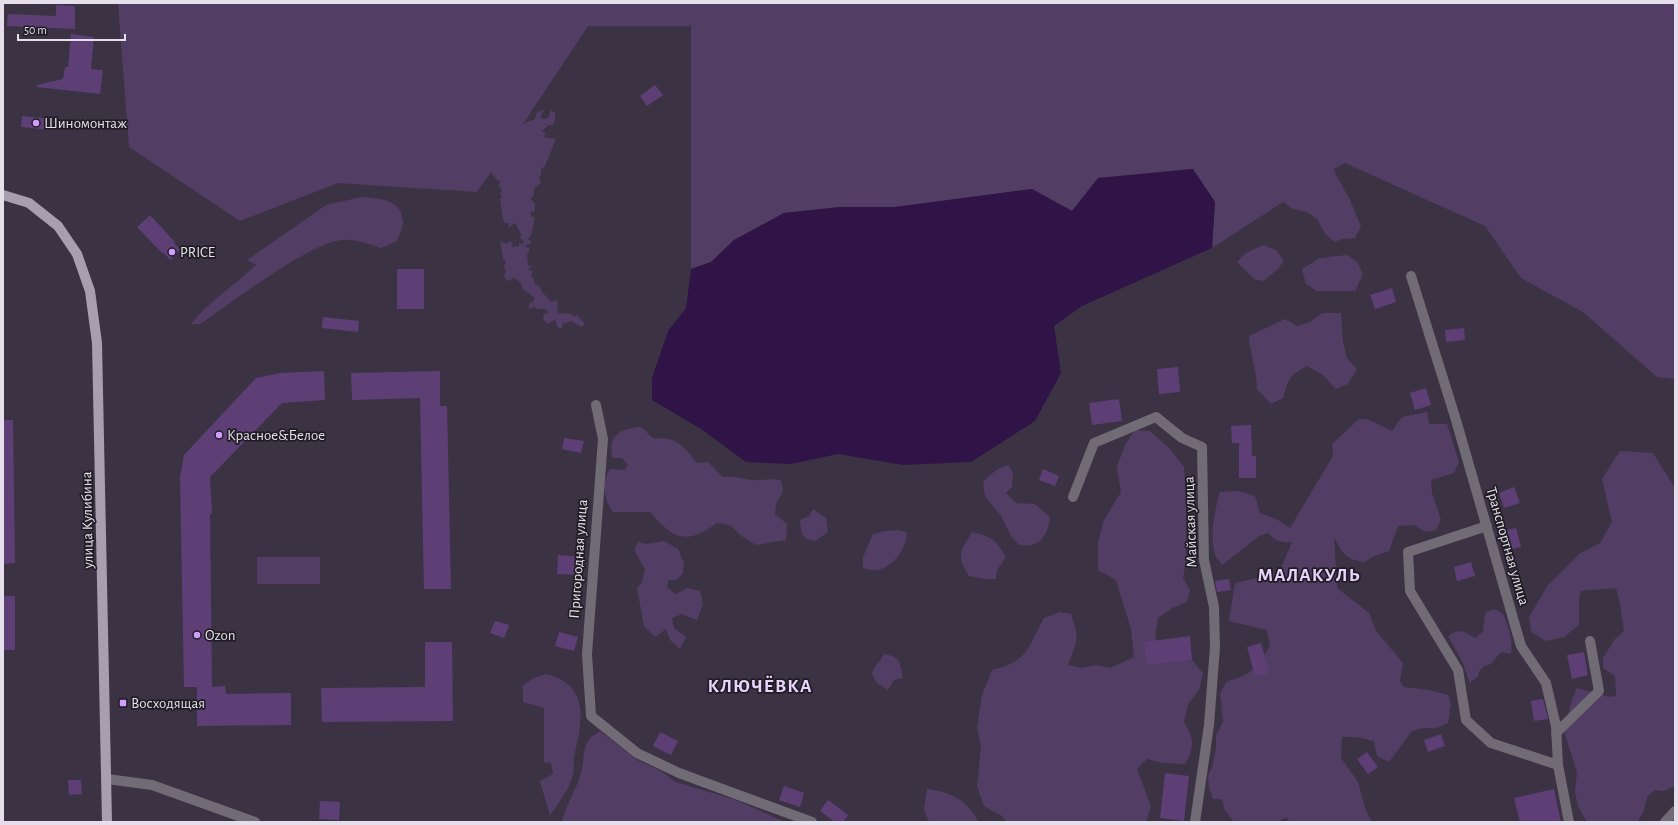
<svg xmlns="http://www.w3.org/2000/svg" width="1678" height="825" font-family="'Alegreya Sans',sans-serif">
<rect width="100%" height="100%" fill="#3b3344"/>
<path fill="#523e65" d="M118,3H1675V379L1657,377L1583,312L1521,278L1485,226L1345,163L1334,169L1335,173L1350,200L1361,226L1355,238L1342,239L1335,242L1325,234L1317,219L1307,212L1293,209L1283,202L1212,248L1215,202L1193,169L1098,178L1072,211L1032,189L895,207H840L784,213L734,240L711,262L691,269V26H588L523,124L535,119L537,112L544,110L540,118L545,119L549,117L551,110L555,113V120L553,125H549L542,131L546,134L543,137L556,139L545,166L541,169V174L539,178L541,183L534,188V195L530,199L535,203V211L530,212L532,217H535L531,236L527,239L531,241L530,244L526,245L525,247L530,248L527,255L528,266H533L527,270L533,271L531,276L534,279V283L540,287L542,292L552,302L557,300L558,313L571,314L574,317L577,315L585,324L582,327L571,321L562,324V328H558L555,320L547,324L543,318L544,314L548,313L547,309H538L535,307L529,309V304L533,302L535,298L523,289L521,283L515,278L507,281L504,276L506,271L504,267L506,261L503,259L500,240L506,244L511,241L513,248L515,246L519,247V243L523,244L524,241L520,238L521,234L515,223L508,228L509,223H505C501,218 502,206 500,199L502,197L500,194L502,190L499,186L500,181L497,180L491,172L477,192L338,183L240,221L129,147Z
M362,197C380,199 401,198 403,222C403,228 399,235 397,241L381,248C369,244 355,239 342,240C310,242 230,304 200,324H191C209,301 235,285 256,265L247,260L326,205Z
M1263,245L1276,250L1284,261L1277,270L1263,281L1254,279L1237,262L1246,253Z
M1347,255L1357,262L1363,274L1355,291H1317L1306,284L1302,269L1320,258Z
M1322,313H1341L1343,342L1347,358L1357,369L1348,384L1336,389L1323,375L1307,366C1289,375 1288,380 1283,398L1271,404L1257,389C1257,371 1250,355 1249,336L1285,319L1297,326L1310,322Z
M1427,412L1429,424H1447L1459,462L1454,473L1431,480L1432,493L1441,520L1436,530L1426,532L1414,525L1398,526L1389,551L1372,557L1365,562C1345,560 1343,553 1334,537L1337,588L1369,613L1376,631L1403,663L1400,681L1404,687L1430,690L1448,695L1451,704L1448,723L1436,728H1423L1412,731L1389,762L1377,756L1374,741L1357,737H1342L1341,758L1358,782L1366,811L1372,822H1290L1286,817L1278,822H1234L1224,809L1222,799H1213L1209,788L1208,776L1212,767L1216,749V735L1223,722L1220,693L1227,681C1251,676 1258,666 1270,646L1267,630L1229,621L1235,583L1279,573L1292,542C1282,543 1276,542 1268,533L1259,536L1222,565C1220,561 1216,558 1215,554C1209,536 1215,509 1220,492L1239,491L1255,496L1260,513L1278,520L1290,528L1333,456L1332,444L1359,419H1367L1392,431L1402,417Z
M641,427L654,439C677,435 684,448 697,463L708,462L723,477C734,476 741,479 752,480C760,481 770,478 781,480L783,491L776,504L775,514L787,524L786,540L756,545L743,537L730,525L717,523C687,545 674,540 650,512H613C604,500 601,482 610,469L624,470L628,465L622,458H612C608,434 620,429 641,427Z
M1135,430L1150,431L1170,449L1184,467L1186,503V561L1183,578L1190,590L1187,602L1172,608L1158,618L1155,637L1161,653L1192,660L1203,673L1199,690L1188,704L1184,722C1194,739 1195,746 1185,764L1163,763L1147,759L1137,769L1151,806L1146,822H1007L1002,816L984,806L977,786L981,748L977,727L982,695L992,670C1028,662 1028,647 1044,618L1060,612L1071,614C1080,640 1077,641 1068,665L1082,668L1096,665L1110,668L1134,657L1131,629L1116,580L1098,570V542L1104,520L1121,492L1117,467L1125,445Z
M1620,451L1653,453L1675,488V786L1663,791L1655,790L1647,797L1644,811L1637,822H1587L1578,807L1575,791L1577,772L1564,731L1571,703L1577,688L1610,697L1616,696L1615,676L1603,668V658L1615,639L1624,631L1620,604L1616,588L1581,591L1579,599V625L1564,637L1546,641L1531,632L1529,617L1548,585L1579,554L1600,543L1612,522L1602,479Z
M1008,465L1013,473L1012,487L1006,493L1016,503L1035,504L1050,517C1048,537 1039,548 1019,545L1011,536L1001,516L985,496L983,482C991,474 997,468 1008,465Z
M813,509L826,518L828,532L815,541L806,539L801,532L800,520L809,516Z
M898,530L907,532C907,548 894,566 878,570C874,571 867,569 863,568V557L873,534L885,531Z
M972,532C992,537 995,539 1006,557L997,570L996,579H985L969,576C955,554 961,551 972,532Z
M664,541L678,549L684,563L683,573L677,580H668L667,588L676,594L687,588L700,591L703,604L697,620L682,614L672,618L674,628L686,637L680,649L670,640L666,629L655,637L644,626L637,588L642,582L645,569L634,550L638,542L646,544Z
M257,557H320V584H257Z
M1494,609L1503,614C1509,628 1513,639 1511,654L1501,652L1491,664C1484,666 1479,668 1478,676L1470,683L1462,661L1448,636C1459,628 1464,631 1475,638L1483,632L1485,613Z
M884,654C901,657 900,662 903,678L894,680L888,690L877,683L872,674C874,666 880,662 884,654Z
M546,674C591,685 582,722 574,757C573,764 575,772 572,778C568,792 557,804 550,816L540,781L553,774L551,763L544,762V708L523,702V685L534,678Z
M600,731L637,760L659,770L676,782L736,800L785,822H562C566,803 578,788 582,769C584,759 583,750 588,741C590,737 596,734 600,731Z
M927,789C950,792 969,800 978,822H929L924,809Z"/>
<path fill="#311447" d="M1193,169L1215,202L1212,248L1082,306L1054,326L1061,373L1035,421L971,462L903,465L838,454L791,464L746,462L701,429L652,400V378L668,331L686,308L691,269L711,262L734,240L784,213L840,207H895L1032,189L1072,211L1098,178Z"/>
<path fill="#5d3f76" d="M56,5L75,6V29L7,26L8,14L56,16Z
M71,34L94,37L91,69L103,70L100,94L37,87V85L63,79L65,67H68Z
M655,85L663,95L647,106L640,96Z
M22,116L52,119L51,130L21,127Z
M150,215L175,242L174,243L180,250L170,260L164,253L163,254L137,227Z
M397,269H424V309H397Z
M1392,288L1396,302L1375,309L1370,295Z
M323,317L359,321L358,332L322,328Z
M1464,328L1465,340L1446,342L1445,330Z
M1178,367L1180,392L1159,394L1157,369Z
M324,371L325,400L282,403L210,477L212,514H210L212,687L225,686L226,694L291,693V725L197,726V687H184L180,477L184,455L256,378L281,373Z
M440,371V406H447L451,589H424L420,398L352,400L351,373Z
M1426,388L1431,405L1415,410L1410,393Z
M1119,399L1122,421L1092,425L1089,403Z
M3,420H13L15,563L3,564Z
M1251,425L1252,456H1256V478H1239V443H1232L1231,426Z
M564,438L584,441L581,453L562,449Z
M1043,469L1059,476L1055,486L1039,480Z
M1514,487L1520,503L1504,508L1499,493Z
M1516,528L1521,547L1508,550L1503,531Z
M558,555L583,557L582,575L557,574Z
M1471,562L1475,576L1457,581L1454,567Z
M1229,579L1231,590L1217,592L1215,581Z
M3,596H15V650H3Z
M495,621L509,625L504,638L490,633Z
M559,632L578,637L574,651L555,646Z
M1190,636L1192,660L1147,665L1144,642Z
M425,642H452L453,721L322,722L321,688L425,687Z
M1261,643L1269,673L1255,676L1247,647Z
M1584,652L1588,675L1572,679L1567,655Z
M1543,699L1548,719L1534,721L1531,701Z
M660,732L678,741L671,755L653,746Z
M1441,734L1445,746L1428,752L1424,740Z
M1367,752L1378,767L1368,774L1357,759Z
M1165,773L1189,776L1184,821L1160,818Z
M68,780H81L82,794L69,795Z
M784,786L804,793L800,807L779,800Z
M1554,789L1561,822H1520L1514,798Z
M828,800L848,815L843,822H835L820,811Z
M320,801L340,802L339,820L319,819Z"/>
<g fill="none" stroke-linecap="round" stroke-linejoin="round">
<path stroke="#706b74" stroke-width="10" d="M1411,276L1456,420L1521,646L1546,683L1556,726L1558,765L1569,822
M596,405L603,439L587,654L591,716L637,753L679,773L812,822
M1073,497L1094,443L1156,417L1182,438L1202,447L1204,560L1214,607L1215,647L1209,725L1195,822
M1487,526L1408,552L1410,591L1458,670L1466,720L1491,743L1558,765
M1556,733L1599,691L1590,641
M107,779L152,785L255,822
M1665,822L1675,811"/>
<path stroke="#a79fb0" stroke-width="10" d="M3,195L29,203L58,226L77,254L90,291L97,343L107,822"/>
</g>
<g fill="#d19dfe" stroke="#201c24" stroke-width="1.5">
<circle cx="36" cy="123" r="4"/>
<circle cx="172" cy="252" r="4"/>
<circle cx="219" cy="435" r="4"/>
<circle cx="197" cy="635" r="4"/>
<rect x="119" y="699" width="8" height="8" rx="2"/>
</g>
<g text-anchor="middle" stroke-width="3.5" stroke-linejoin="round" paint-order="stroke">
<g font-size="15" fill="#e4dfea" stroke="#201c24" text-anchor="start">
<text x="44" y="128">Шиномонтаж</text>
<text x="180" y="257">PRICE</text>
<text x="227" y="440">Красное&amp;Белое</text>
<text x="205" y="640">Ozon</text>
<text x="131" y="708">Восходящая</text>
</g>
<g font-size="15" fill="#e4dfea" stroke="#201c24">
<text transform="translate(87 520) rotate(-91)" y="5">улица Кулибина</text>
<text transform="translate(1190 522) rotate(-92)" y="5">Майская улица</text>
<text transform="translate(1508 546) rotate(74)" y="5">Транспортная улица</text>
<text transform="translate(578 559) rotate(-86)" y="5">Пригородная улица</text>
</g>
<g font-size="19" font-weight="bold" letter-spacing="1" fill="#e8d3fc" stroke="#201c24">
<text x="1309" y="581">МАЛАКУЛЬ</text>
<text x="760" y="692">КЛЮЧЁВКА</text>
</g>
</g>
<rect width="1678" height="825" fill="none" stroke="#e4dfea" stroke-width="8"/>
<path d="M18 34v6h107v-6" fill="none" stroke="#e4dfea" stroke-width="2"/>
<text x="24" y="34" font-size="12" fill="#e4dfea" stroke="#201c24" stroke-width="3" paint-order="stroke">50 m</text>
</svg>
